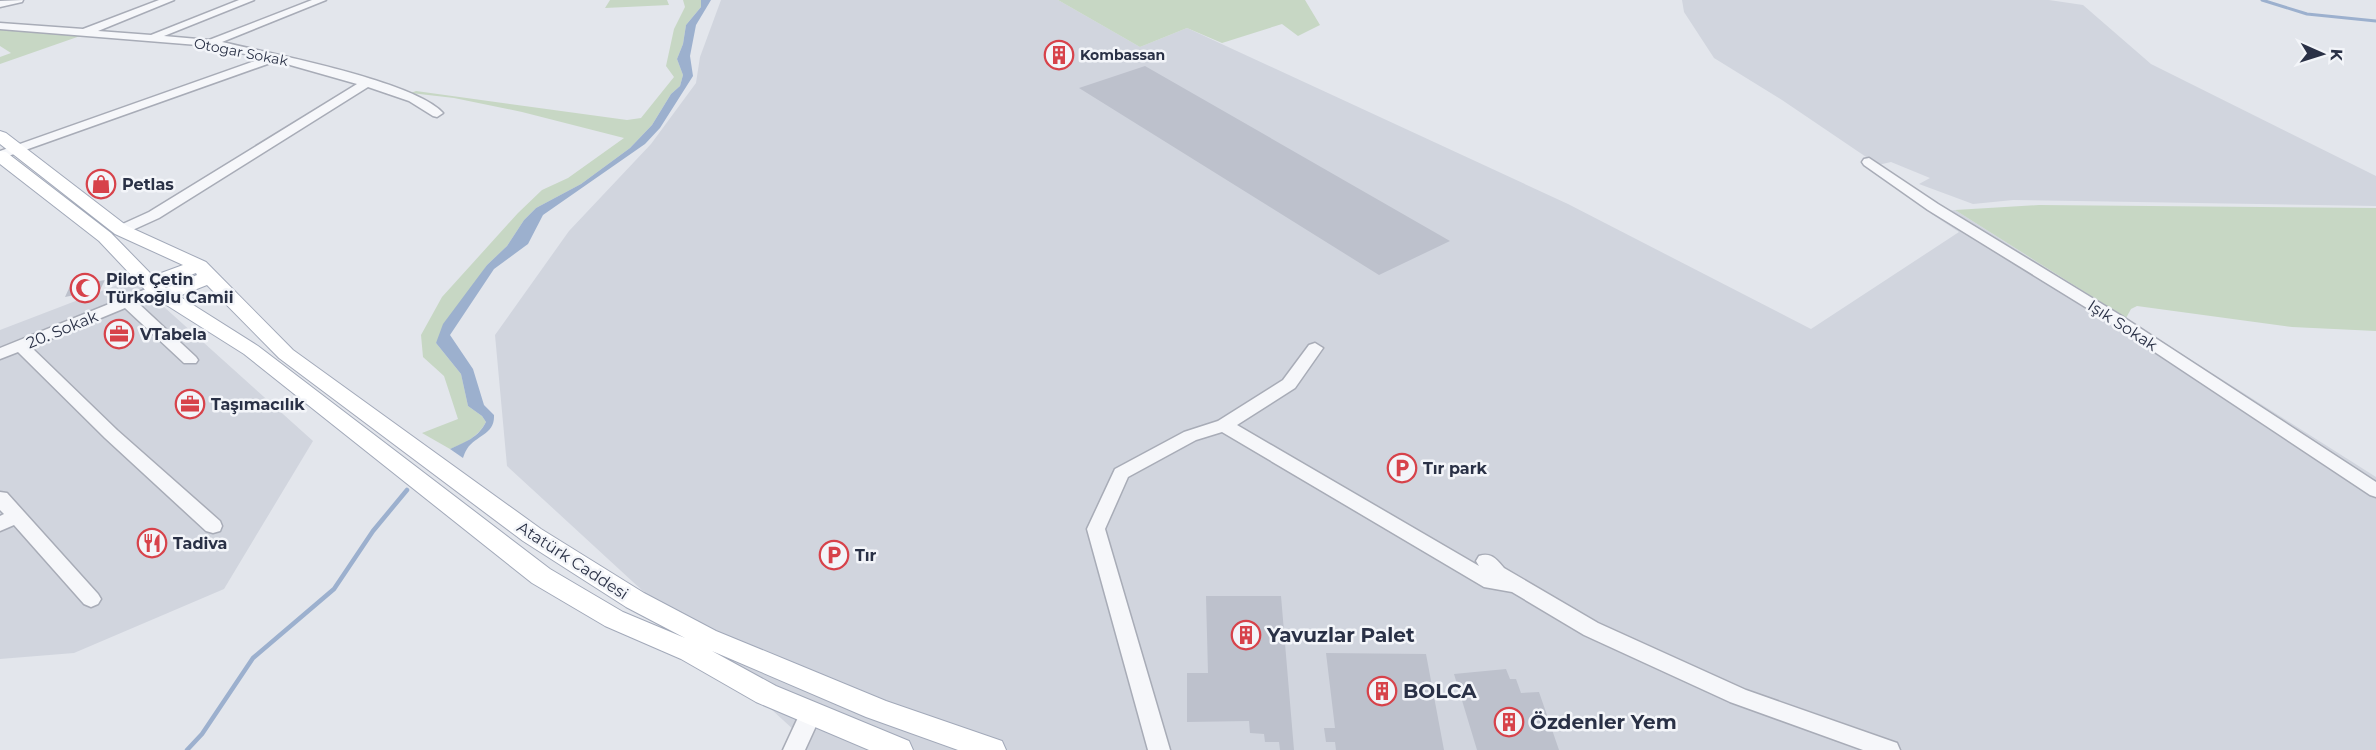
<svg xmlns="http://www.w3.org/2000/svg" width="2376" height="750" font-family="Montserrat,sans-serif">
<rect width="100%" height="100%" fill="#e3e6ec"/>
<path fill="#d1d5de" d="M721,0H1058L1140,47L1187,28L1568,204L1811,329L1959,232L1930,213L1955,210L2376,477V750H791L795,731L507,466L495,335L569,231L651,144L696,83L700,57Z
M1682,0H2049L2083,5L2151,64L2376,176V206L2013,200L1973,204L1919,184L1930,178L1891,162L1878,165L1782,100L1714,58L1684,12Z
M133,279L313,441L224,589L74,653L0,659V330Z"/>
<path fill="#c7d7c4" d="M610,0H667L669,5L605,8Z
M683,0H701V7L686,25L683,44L677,59L683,75L680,86L671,94L652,125L630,148L581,184L536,208L524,220L507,246L487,265L436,343L461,374L468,406L482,416L486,422C478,437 465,443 450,449L422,433L458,419L444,376L423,357L421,335L442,297L518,213L542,190L568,178L624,138L522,112L454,98L411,93L416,91L627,120L641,118L674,77L666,66L674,29L685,7Z
M1058,0H1305L1320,25L1298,36L1282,24L1222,43L1187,28L1140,47Z
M0,28L83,35L0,64V57L11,53L0,46Z
M2039,205L2376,208V331L2292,327L2137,306L2131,309L2126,318L1955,210Z"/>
<path fill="#9cb0ce" d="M701,0H711L696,25L690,56L693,76L660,128L645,144L543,215L528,244L494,269L450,335L473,369L484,405L494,415C495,435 476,435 467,449C465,452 464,455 463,458L450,449C465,442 478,438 486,422L482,416L468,406L461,374L436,343L443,324L487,265L507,246L524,220L536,208L581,184L630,148L652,125L671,94L680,86L683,75L677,59L683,44L686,25L701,7Z"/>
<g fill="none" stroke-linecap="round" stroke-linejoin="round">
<path stroke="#9cb0ce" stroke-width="3" d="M2262,0L2307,14L2376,21"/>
<path stroke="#9cb0ce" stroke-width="4.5" d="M187,750L202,734L253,658L334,589L373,531L407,490"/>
</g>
<path fill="#bdc1cc" d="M1145,66L1450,241L1379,275L1079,88Z
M105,280L100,290L65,297L70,286Z
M1206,596H1281L1294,750H1280L1279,742H1265L1264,734L1250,733L1249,721L1187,722V673H1208Z
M1326,653L1426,654L1444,750H1336L1335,742H1326L1324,728H1335Z
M1506,669L1510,679H1516L1521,693L1539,692L1559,750H1477L1454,674Z"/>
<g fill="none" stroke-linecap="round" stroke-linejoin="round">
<g stroke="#a8acb7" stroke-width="3">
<path id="minor" d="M23,0L22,2L0,7V1Z
M159,0H174L98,31L151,35L239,0H254L164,36L209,40L312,0H326L222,42C268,53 415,81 443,113L437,117L433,116L409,101L368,87L159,218L126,233H116L114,230L116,227L149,212L357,84L276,61L0,159V151L263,58L210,46L0,29V23L83,29Z
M1869,158L1938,204L2120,315L2376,482V497L2370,495L2108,321L1928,210L1864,165L1862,162L1864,159Z
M156,285L161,287L164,290L161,293L138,303L196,357L198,360L196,363H184L125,308L31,347L117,430L220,521L222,526L220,531L213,533L206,531L105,438L18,352L0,359V348Z
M1315,343L1323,348L1295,388L1237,425L1479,566L1476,561L1479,556C1491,552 1496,559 1504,568L1598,623L1746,690L1897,743L1900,750H1863L1730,702L1584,635L1512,592L1484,587L1222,432L1196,440L1128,477L1105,529L1170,750H1148L1087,529L1115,469L1184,432L1218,421L1283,380L1309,345Z
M0,492L7,493L98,594L101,599L98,604L91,607L84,604L14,525L0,531V516L4,514L0,510Z
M810,706L818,709L821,715L805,750H783L802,709Z"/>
</g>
<g stroke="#a2a9b9" stroke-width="2">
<path id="major" d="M0,131L6,133L127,226L206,262L293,350L541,529L644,593L716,631L794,663L886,701L1002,741L1006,750H958L866,717L712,651L776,686L909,741L913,750H869L756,702L681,659L605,626L532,583L244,354L149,294L99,241L0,164V151L6,152L111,233L153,276L183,265L115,234L0,144ZM196,273L197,275L166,288L162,285ZM207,285L279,358L523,541L626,607L685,638L623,612L550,569L258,346L179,296Z"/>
</g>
<use href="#minor" fill="#f6f7fa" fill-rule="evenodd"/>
<use href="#major" fill="#fff" fill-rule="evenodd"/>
</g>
<defs>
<g id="building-ring" transform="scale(1.5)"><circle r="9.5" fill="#f3f5f9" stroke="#d7424a" stroke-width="1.5"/><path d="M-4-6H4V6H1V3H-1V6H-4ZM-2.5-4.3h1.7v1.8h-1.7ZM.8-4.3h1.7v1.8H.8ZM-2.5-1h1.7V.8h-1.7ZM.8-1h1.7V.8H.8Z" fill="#d7424a"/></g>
<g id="shop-ring" transform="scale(1.5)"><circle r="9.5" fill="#f3f5f9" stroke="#d7424a" stroke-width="1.5"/><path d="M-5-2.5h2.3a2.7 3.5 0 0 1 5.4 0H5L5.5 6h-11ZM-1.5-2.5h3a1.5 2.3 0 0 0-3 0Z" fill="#d7424a"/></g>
<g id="mosque-ring" transform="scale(1.5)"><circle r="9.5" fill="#f3f5f9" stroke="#d7424a" stroke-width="1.5"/><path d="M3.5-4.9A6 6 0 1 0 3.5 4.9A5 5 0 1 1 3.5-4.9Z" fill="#d7424a"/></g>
<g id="office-ring" transform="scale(1.5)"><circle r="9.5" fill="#f3f5f9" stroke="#d7424a" stroke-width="1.5"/><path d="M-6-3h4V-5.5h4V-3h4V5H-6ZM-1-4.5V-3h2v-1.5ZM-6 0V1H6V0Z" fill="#d7424a"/></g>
<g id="parking-ring" transform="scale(1.5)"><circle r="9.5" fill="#f3f5f9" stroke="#d7424a" stroke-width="1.5"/><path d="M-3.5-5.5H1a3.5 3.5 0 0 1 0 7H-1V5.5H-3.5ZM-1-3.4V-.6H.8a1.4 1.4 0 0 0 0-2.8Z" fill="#d7424a"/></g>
<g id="restaurant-ring" transform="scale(1.5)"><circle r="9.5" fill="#f3f5f9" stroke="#d7424a" stroke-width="1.5"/><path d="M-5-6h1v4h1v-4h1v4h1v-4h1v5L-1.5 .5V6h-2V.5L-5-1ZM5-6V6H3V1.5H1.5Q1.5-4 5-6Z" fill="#d7424a"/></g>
</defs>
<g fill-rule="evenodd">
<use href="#building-ring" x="1059" y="55"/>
<use href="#shop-ring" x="101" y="184"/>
<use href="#mosque-ring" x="85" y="288"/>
<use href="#office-ring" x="119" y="334"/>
<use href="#office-ring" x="190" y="404"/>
<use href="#parking-ring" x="1402" y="468"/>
<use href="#restaurant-ring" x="152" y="543"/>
<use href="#parking-ring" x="834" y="555"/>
<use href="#building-ring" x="1246" y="635"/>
<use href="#building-ring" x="1382" y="691"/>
<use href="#building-ring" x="1509" y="722"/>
</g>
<g text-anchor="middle" stroke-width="5" stroke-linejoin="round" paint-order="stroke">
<g font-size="14" fill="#2a3146" stroke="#f3f5f9">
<text transform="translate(241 52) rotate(11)" y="5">Otogar Sokak</text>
</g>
<g font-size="14" font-weight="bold" fill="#2a3146" stroke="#f3f5f9" text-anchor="start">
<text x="1080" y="60">Kombassan</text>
</g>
<g font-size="16" font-weight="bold" fill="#2a3146" stroke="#f3f5f9" text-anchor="start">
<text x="122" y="190">Petlas</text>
<text x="106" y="285">Pilot Çetin<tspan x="106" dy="18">Türkoğlu Camii</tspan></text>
<text x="140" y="340">VTabela</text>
<text x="211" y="410">Taşımacılık</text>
<text x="1423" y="474">Tır park</text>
<text x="173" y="549">Tadiva</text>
<text x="855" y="561">Tır</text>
</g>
<g font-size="16" fill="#2a3146" stroke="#f3f5f9">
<text transform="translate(2123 325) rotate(33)" y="6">Işık Sokak</text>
<text transform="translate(62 329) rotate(-22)" y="6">20. Sokak</text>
<text transform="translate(573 560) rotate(33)" y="6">Atatürk Caddesi</text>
</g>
<g font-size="20" font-weight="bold" fill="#2a3146" stroke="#f3f5f9" text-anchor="start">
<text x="1267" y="642">Yavuzlar Palet</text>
<text x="1403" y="698">BOLCA</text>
<text x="1530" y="729">Özdenler Yem</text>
</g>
</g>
<g transform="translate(2322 54) rotate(93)" stroke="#f3f5f9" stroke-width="4.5" paint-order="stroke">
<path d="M0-4.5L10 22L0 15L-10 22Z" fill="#2a3146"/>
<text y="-9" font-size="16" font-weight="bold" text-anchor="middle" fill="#2a3146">K</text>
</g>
</svg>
